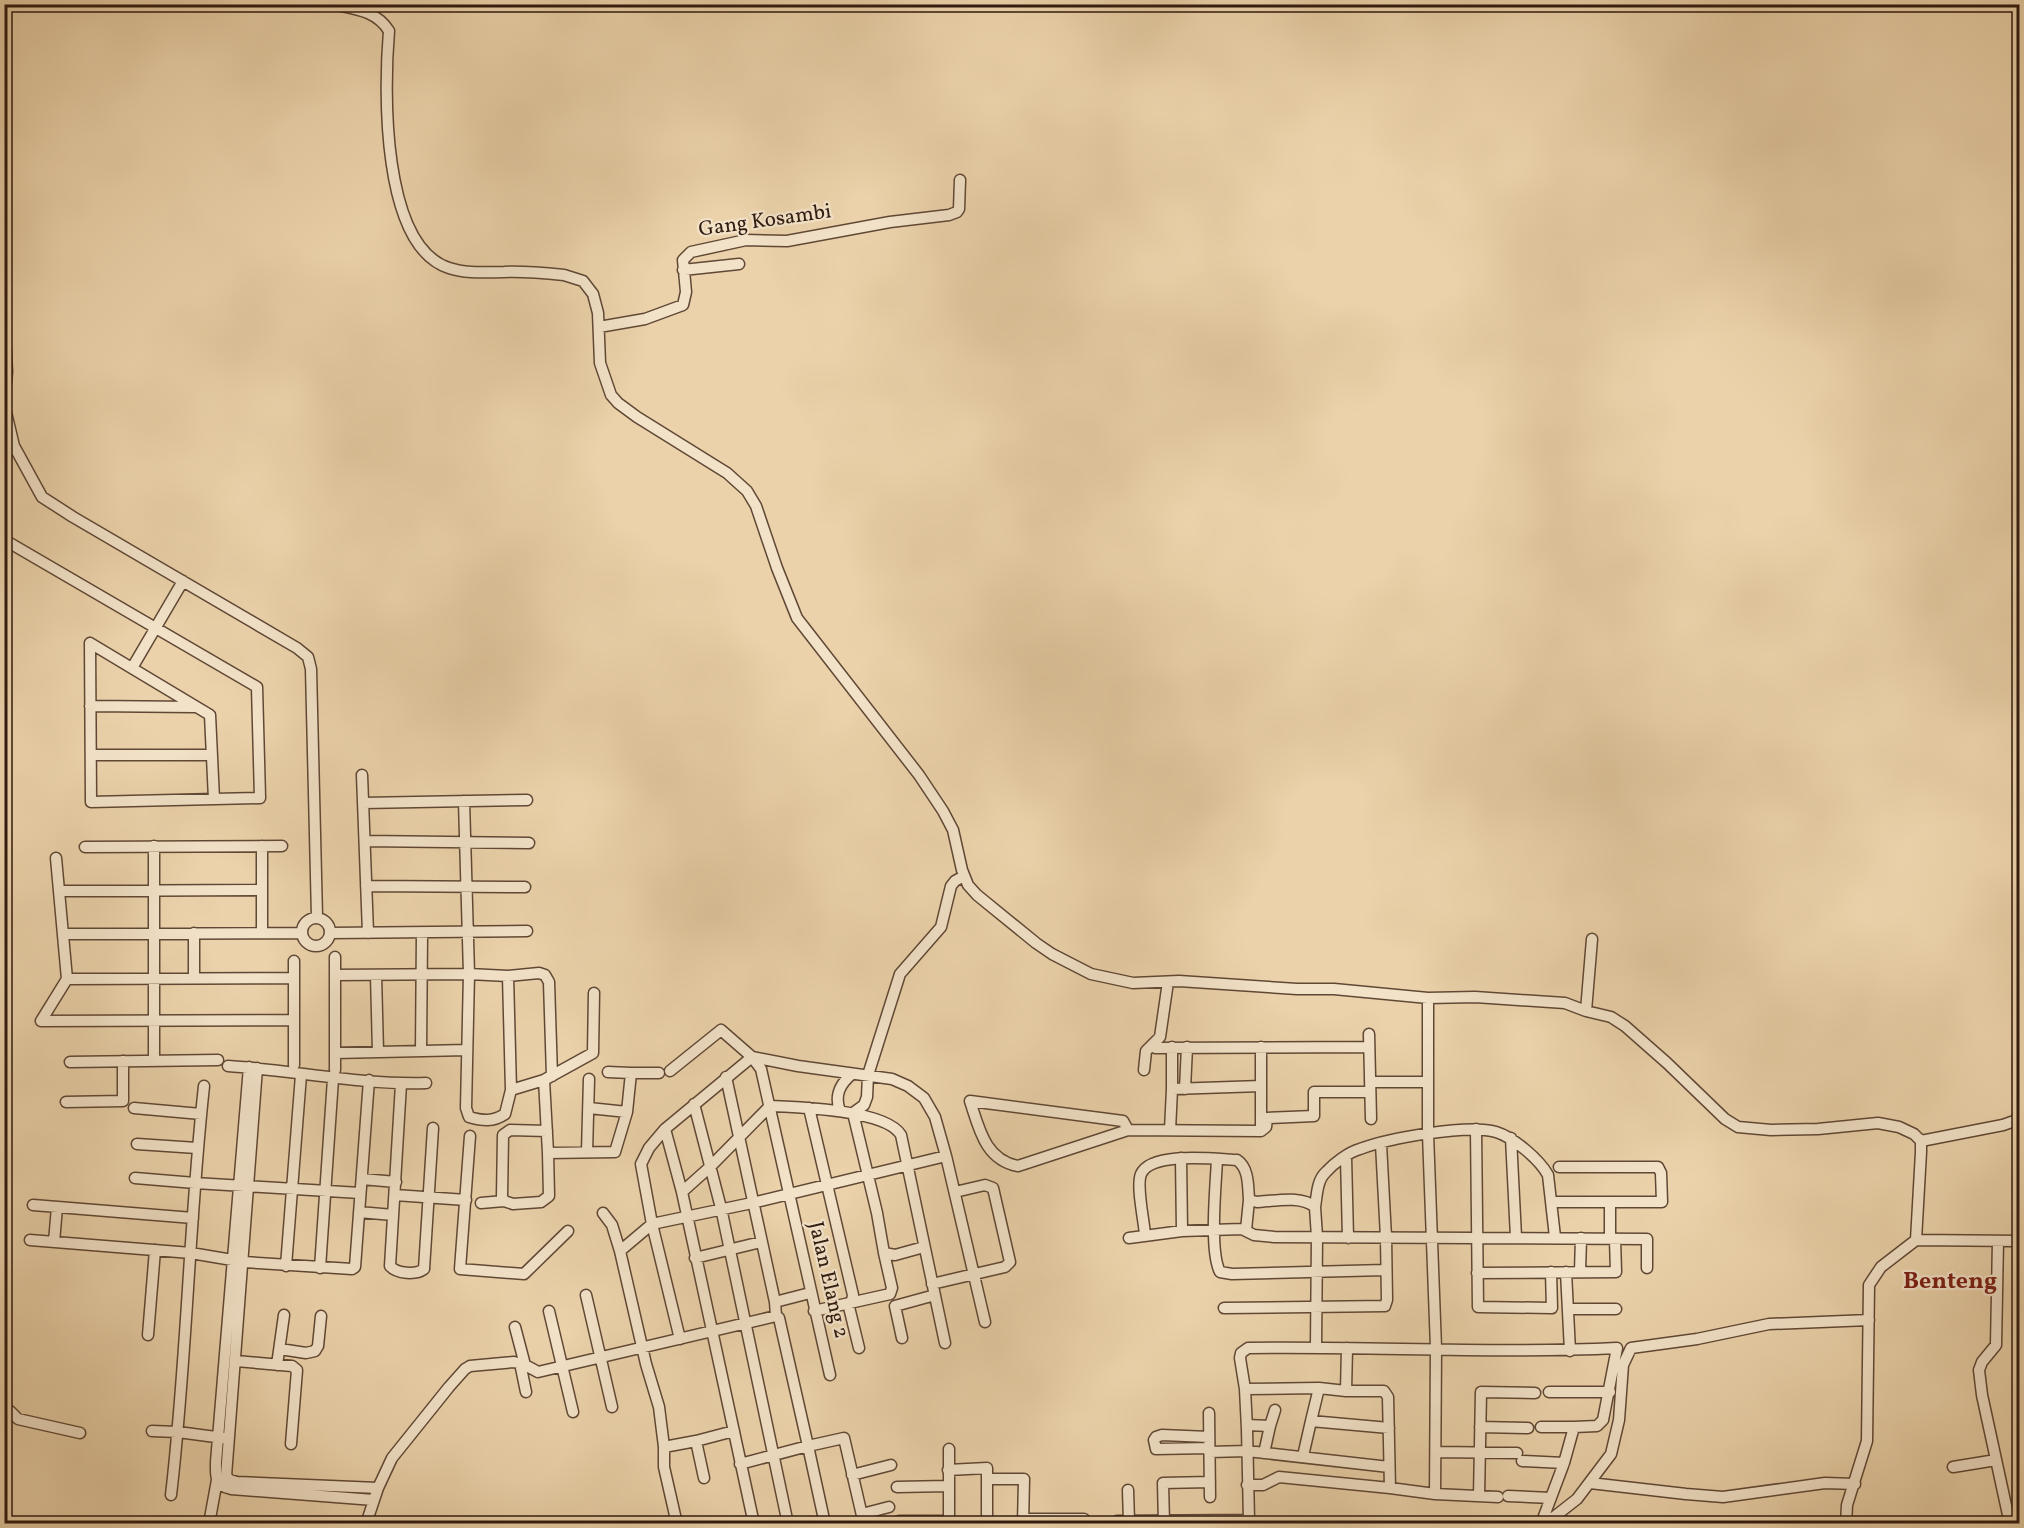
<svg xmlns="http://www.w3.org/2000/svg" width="2024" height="1528" font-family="Vollkorn,serif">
	<rect width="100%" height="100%" fill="#ebd2aa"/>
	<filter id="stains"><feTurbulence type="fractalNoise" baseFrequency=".00333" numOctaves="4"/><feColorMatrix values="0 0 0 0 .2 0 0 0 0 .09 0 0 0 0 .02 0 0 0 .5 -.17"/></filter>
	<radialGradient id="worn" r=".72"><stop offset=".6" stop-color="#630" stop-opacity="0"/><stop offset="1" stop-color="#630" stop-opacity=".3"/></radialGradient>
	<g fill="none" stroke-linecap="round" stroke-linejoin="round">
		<defs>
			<path id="minor" d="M332 4C354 9 376 10 389 31 384 89 381 246 449 268 467 274 486 272 504 272 524 271 544 273 564 275L583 281 593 294 598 313 600 363 611 395 618 403 637 417 727 473 747 491 756 506 777 568 797 618 919 775 943 811 953 830 962 870 968 885 977 895 1036 943 1052 954 1091 974 1133 983 1179 981 1297 989H1334L1428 998 1475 997 1565 1003 1586 1011 1611 1017 1625 1026 1667 1063 1725 1119 1738 1127 1771 1130 1818 1129 1878 1123 1899 1127 1914 1134 1921 1141V1152L1916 1240 1881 1267 1869 1285 1867 1441 1847 1505 1846 1524
				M683 270 739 264
				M4 317 7 372 4 401
				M599 327 645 319 683 305 686 292 683 260 691 252 746 240 787 241 890 222 949 215 957 212 959 209 960 180
				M4 404 14 446 42 497 73 517 297 648 308 657 311 669 317 917
				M8 542 257 687 260 798 91 802 90 643
				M90 643 210 715 214 799
				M132 668 183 581
				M90 706 195 707
				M91 755H212
				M362 775 368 933
				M464 801 469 974 508 976 539 973 545 975 549 982 552 1076
				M363 803 527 800
				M365 841 529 843
				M154 846V1061
				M262 846V933
				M85 847 282 846
				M366 886 525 887
				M59 891 262 890
				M302 932a14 14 0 1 1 28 0a14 14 0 1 1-28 0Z
				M330 933 527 931
				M64 934 302 933
				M335 957V1070
				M294 961V1065
				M335 975 469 974 466 1108 469 1117C483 1121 493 1122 505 1114L511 1090
				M376 975 378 1052
				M508 976 511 1090 544 1080 593 1053 594 993
				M194 978V933
				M67 979 294 978
				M1428 998V1134L1436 1348 1435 1494
				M1586 1011 1592 939
				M41 1021 294 1020
				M41 1021 67 979 56 858
				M1369 1034 1371 1119
				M1155 1048 1369 1047
				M421 1051 422 933
				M335 1053 467 1050
				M752 1057 798 1066 892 1079 908 1086 924 1098 935 1117 946 1156 985 1322
				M70 1062 218 1060
				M228 1066C294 1070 359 1085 426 1083
				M249 1067 216 1462C216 1477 214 1485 231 1489L374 1500
				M257 1068 226 1476 230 1480 237 1482 378 1488
				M1144 1070 1146 1051 1160 1037 1168 982
				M670 1071 721 1030 752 1057 761 1069 830 1375
				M631 1073H659
				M726 1077 775 1302 776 1316
				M544 1080 548 1153 615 1152 627 1112 631 1073 608 1072
				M1370 1082H1428
				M401 1084 390 1266C397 1274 416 1275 424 1269L433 1128
				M1172 1089V1047
				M1185 1089 1187 1047
				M66 1102 123 1101V1061
				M694 1104 721 1208 788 1524
				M134 1108 201 1114
				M589 1108 627 1112
				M809 1108 853 1295 852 1301
				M840 1111C834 1095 840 1084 852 1074
				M853 1113 864 1105 867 1097 868 1075 900 974 941 927 951 886 955 881 964 876
				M853 1113 877 1213 884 1253 895 1255 924 1247
				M1261 1128V1047
				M665 1129 682 1192 754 1524
				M1476 1129 1478 1307 1552 1308 1551 1272
				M1128 1130 1123 1121 970 1101C979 1128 985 1160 1018 1166L1128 1130 1261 1131 1266 1127 1267 1118 1314 1116V1092H1370
				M1170 1130 1172 1089 1261 1086
				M547 1131 510 1130 503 1135 502 1197 504 1201 513 1204 541 1202 549 1196 548 1153
				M470 1136 460 1269 524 1274 568 1231
				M1511 1138 1516 1237
				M1921 1141 2003 1125 2020 1119
				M137 1144 197 1148
				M587 1152 589 1079
				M1346 1157 1348 1238
				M1181 1158 1182 1231
				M1217 1159C1216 1184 1209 1251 1220 1272L1232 1274 1385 1270
				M135 1178 195 1183 360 1193
				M362 1179 396 1182
				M682 1192 711 1166 770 1106C798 1107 886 1110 901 1135L945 1343
				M395 1195 466 1200
				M1552 1202H1662L1661 1173 1658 1167H1559
				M1610 1202V1239
				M481 1203 504 1201
				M33 1205 193 1218
				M1315 1207 1317 1237 1316 1347
				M359 1212 393 1215
				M603 1213 612 1225 620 1251
				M1246 1230 1249 1200
				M1145 1235C1144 1220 1136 1186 1141 1174 1151 1151 1216 1159 1237 1160 1249 1168 1248 1186 1249 1200L1257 1202C1274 1201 1301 1195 1315 1207 1317 1195 1317 1180 1326 1172 1334 1163 1349 1152 1360 1149 1389 1138 1467 1124 1496 1132 1513 1137 1539 1159 1548 1175L1555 1237
				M1129 1238 1182 1231 1242 1229 1254 1235 1274 1237 1647 1239V1268
				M30 1240 191 1253 244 1262 352 1269 355 1267 369 1080
				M1916 1240 2020 1241
				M1998 1241 1996 1345 1982 1362 1979 1370 1982 1395 2010 1524
				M54 1242 57 1207
				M695 1258 761 1242
				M286 1266 301 1075
				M320 1268 333 1079
				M1566 1272 1570 1351
				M1580 1272 1581 1238
				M1477 1273 1616 1272 1615 1239
				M932 1284 1005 1267 1010 1262 993 1188 985 1185 955 1192
				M586 1295 612 1407
				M775 1302 810 1293
				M848 1303 859 1348
				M1224 1308 1385 1306 1387 1300 1386 1237 1381 1144
				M1568 1309H1616
				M549 1311 573 1412
				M814 1311 890 1294 892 1288 884 1253
				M515 1327 525 1365
				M148 1335 155 1250
				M902 1338 895 1306 935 1295
				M680 1339 652 1224 641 1164 649 1148 665 1129 752 1057
				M1347 1348 1346 1391H1384L1388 1397 1390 1488 1435 1494 1498 1497
				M280 1349 306 1353 315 1351 318 1346 321 1316
				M236 1361 292 1366 297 1370 291 1444
				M520 1363 526 1392
				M277 1365 284 1315
				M1245 1389 1319 1388 1346 1391
				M1549 1392H1610
				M4 1409 10 1411 18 1419 80 1433
				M1209 1413 1210 1497
				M1311 1421 1319 1388
				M1247 1425 1270 1426 1264 1453
				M1270 1426 1275 1410
				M1480 1427 1528 1428
				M1541 1427H1574
				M152 1431 178 1432 223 1438
				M1209 1437 1162 1435 1156 1437 1154 1440 1156 1449 1209 1448
				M664 1447 696 1441
				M949 1449V1524
				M1209 1452 1247 1451 1389 1467
				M1436 1452 1517 1453
				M1303 1456 1311 1421 1389 1428
				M1522 1461 1564 1463
				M1953 1467 1996 1460
				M948 1470 987 1468V1524
				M852 1475 891 1465
				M704 1478 696 1441 734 1431
				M987 1479H1024L1023 1524
				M1590 1483 1686 1494 1723 1497 1825 1483 1855 1484
				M1247 1485H1263L1279 1477 1390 1488
				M897 1487 948 1486
				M1128 1490 1129 1521
				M171 1495C187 1359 189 1222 204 1086
				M1479 1496 1481 1392 1535 1393
				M1508 1496 1551 1498
				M862 1514 889 1507
				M1023 1519H1084
				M899 1521H949
				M1117 1521 1249 1520 1247 1429 1245 1389 1240 1358 1241 1353 1248 1348C1371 1346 1494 1354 1617 1348L1603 1420 1597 1426 1574 1427 1564 1463 1541 1524
				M209 1524 217 1480 219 1478
				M366 1524 378 1488 392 1458 449 1387 465 1369 470 1366 514 1362 525 1365 538 1372 776 1316 779 1318 808 1446 740 1464
				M677 1524 664 1467V1447L659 1407 646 1364 620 1251 652 1224 752 1203 946 1156
				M825 1524 808 1446 844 1438 864 1524
				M1164 1524 1163 1483 1210 1482
				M1545 1524 1577 1499 1611 1454 1619 1420 1623 1365 1631 1348 1697 1339 1769 1324 1869 1320"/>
		</defs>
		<!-- minor casing -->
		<use href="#minor" stroke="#604836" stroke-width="13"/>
		<!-- minor -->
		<use href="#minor" stroke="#f2e2c8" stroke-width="10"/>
	</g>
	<g text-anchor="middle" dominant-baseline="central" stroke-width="4.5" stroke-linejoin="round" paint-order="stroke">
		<!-- street labels -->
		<g font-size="21" fill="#311a10" stroke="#f2e2c8">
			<text transform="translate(765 221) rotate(-8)">Gang Kosambi</text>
			<text transform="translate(828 1280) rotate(77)">Jalan Elang 2</text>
		</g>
		<!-- quarter labels -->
		<g font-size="24" font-weight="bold" fill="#7a1f14" stroke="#f2e2c8">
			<text x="1950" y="1282">Benteng</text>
		</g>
	</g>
	<!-- margin -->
	<rect width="2024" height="1528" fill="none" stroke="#ebd2aa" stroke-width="24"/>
	<rect x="6" y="6" width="2012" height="1516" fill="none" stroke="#311a10" stroke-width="3"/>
	<rect x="12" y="12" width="2000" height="1504" fill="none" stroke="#311a10" stroke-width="1.5"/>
	<rect width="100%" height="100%" filter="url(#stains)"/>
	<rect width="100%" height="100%" fill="url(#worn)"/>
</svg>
